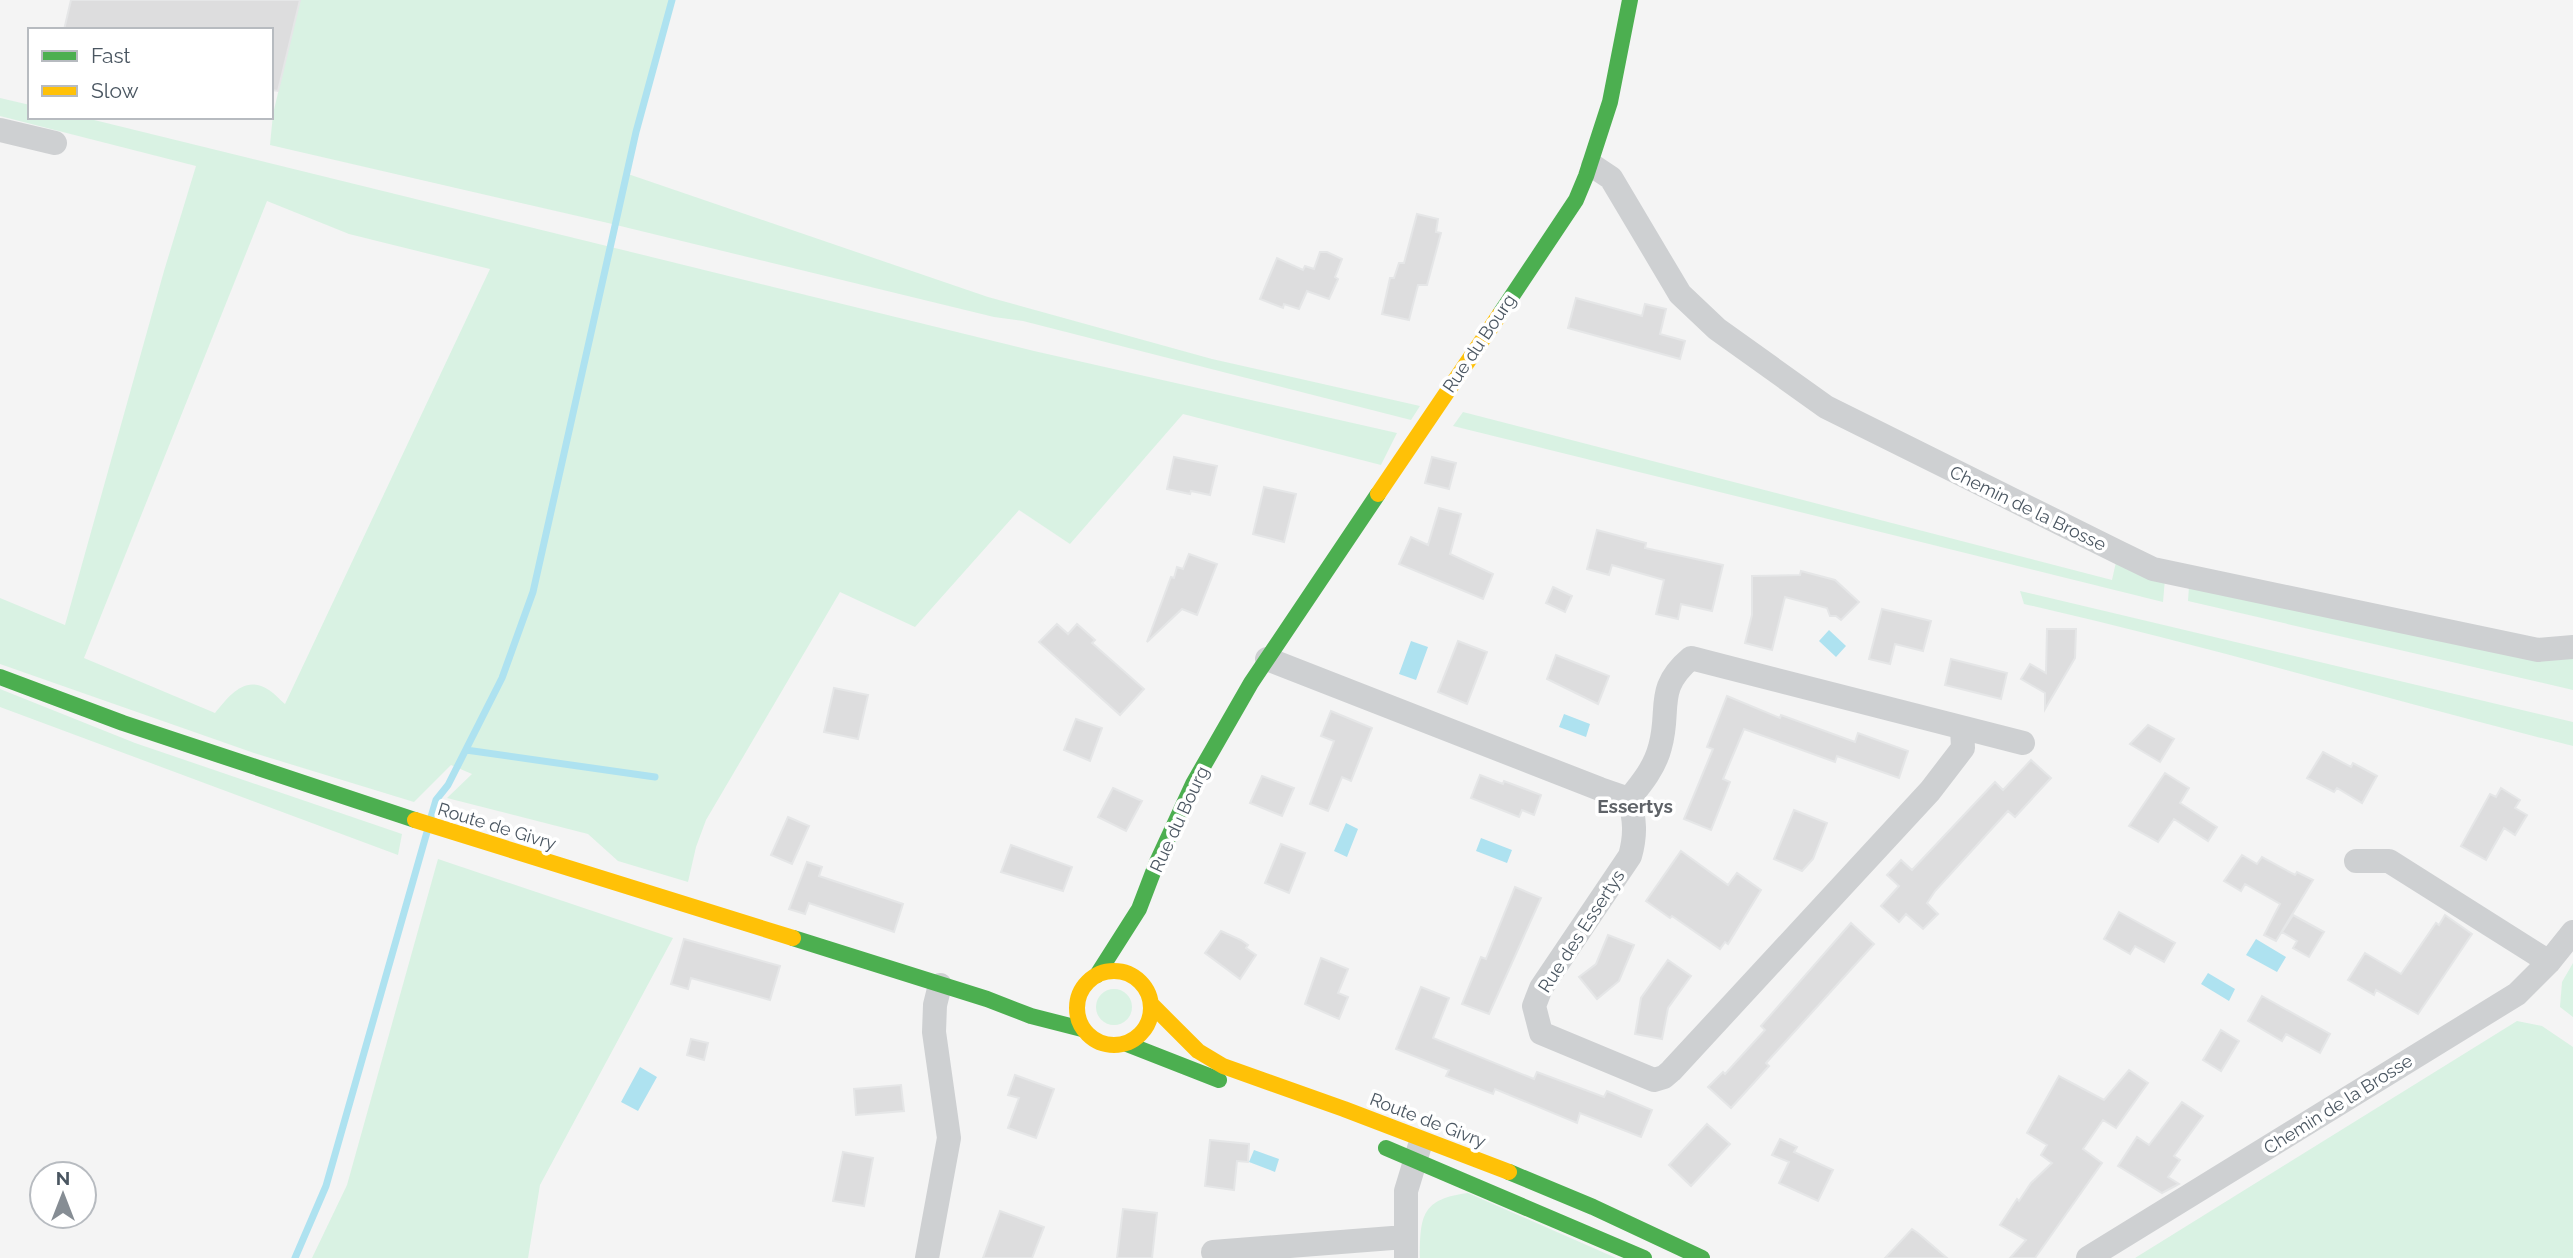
<svg xmlns="http://www.w3.org/2000/svg" width="2573" height="1258" font-family="Raleway,sans-serif">
	<rect width="100%" height="100%" fill="#f4f4f4"/>
	<!-- green -->
	<path fill="#d9f2e3" fill-rule="evenodd" d="M300 0H672L636 132 628 174 988 297 1212 359 1420 406 1411 420 1023 321 994 317 608 223 270 145 273 114Z
		M0 98 30 105V117H82L1034 351 1397 433 1381 465 1183 414 1070 544 1019 510 915 627 840 592 706 820 696 847 688 882 618 861 588 834 447 798 472 774 451 765 414 802 254 753 0 664V598L65 625 164 271 196 166 0 116ZM267 201 349 234 490 269 285 704C280 700 275 694 269 690 245 674 229 696 215 713L84 658Z
		M1463 412 2112 580 2116 562 2165 579 2163 602 1453 426Z
		M2189 586 2573 656V690L2188 601Z
		M2020 591 2573 722V746C2390 700 2209 646 2024 604Z
		M0 689 135 743 402 834 398 855 0 707Z
		M438 859 673 938 540 1185 528 1258H312L347 1185Z
		M2573 963V1017L2560 1007 2562 982Z
		M1096 1007a18 18 0 1 1 36 0a18 18 0 1 1-36 0Z
		M2517 1021 2542 1026 2573 1047V1258H2135Z
		M1468 1193 1616 1258H1420C1420 1215 1422 1199 1468 1193Z"/>
	<!-- water -->
	<path fill="#aee2f0" d="M1829 630 1846 646 1836 657 1819 641Z
		M1411 641 1428 647 1416 680 1399 674Z
		M1564 714 1590 724 1586 737 1559 727Z
		M1346 823 1358 829 1347 857 1334 851Z
		M1481 838 1512 850 1507 863 1476 851Z
		M2256 939 2286 957 2277 972 2246 955Z
		M2208 973 2235 989 2229 1001 2201 984Z
		M640 1067 657 1077 638 1111 621 1102Z
		M1254 1150 1279 1159 1275 1172 1249 1162Z"/>
	<g fill="none" stroke-linecap="round" stroke-linejoin="round">
		<!-- stream -->
		<path stroke="#aee2f0" stroke-width="7" d="M466 750 655 777
			M431 817 436 800 448 785 502 678 533 592 636 132 672 0
			M295 1258 326 1186 427 832"/>
	</g>
	<!-- building -->
	<path fill="#ddddde" stroke="#e5e6e7" stroke-width="2" d="M71 0H300L278 91 271 90V30H64Z
		M1417 214 1438 219 1436 232 1441 233 1427 285H1418L1409 320 1382 314 1390 278H1394L1399 263H1404Z
		M1320 252H1327L1342 259 1335 277 1338 279 1329 299 1307 291 1299 309 1284 304 1283 308 1260 299 1277 258 1303 270 1305 266 1314 269Z
		M1576 298 1642 316 1645 304 1666 309 1660 334 1685 341 1680 359 1568 328Z
		M1174 457 1217 466 1210 495 1191 491 1190 494 1167 489Z
		M1432 457 1456 463 1449 489 1425 483Z
		M1264 487 1296 494 1284 542 1253 534Z
		M1439 508 1461 514 1450 554 1493 574 1483 599 1399 564 1411 537 1428 545Z
		M1597 530 1646 543 1645 548 1723 565 1712 611 1681 604 1678 619 1656 614 1664 580 1612 565 1609 575 1587 569Z
		M1189 554 1217 564 1197 615 1182 609 1147 642 1171 577 1174 578 1177 567 1183 569Z
		M1801 571 1835 580 1859 602 1841 620 1836 616H1830L1827 608 1785 597 1772 650 1745 643 1752 615V576L1800 575Z
		M1553 587 1572 596 1565 612 1546 603Z
		M1882 609 1931 621 1923 651 1895 644 1890 664 1869 659Z
		M1057 624 1068 634 1077 624 1095 640 1092 643 1144 689 1120 715 1039 642Z
		M2047 629H2076L2075 658 2045 709V693L2021 679 2030 664 2046 673Z
		M1458 641 1487 652 1467 704 1438 692Z
		M1556 655 1609 676 1598 704 1547 679Z
		M1951 659 2007 673 2001 699 1945 685Z
		M834 688 868 695 858 739 824 732Z
		M1727 696 1780 718 1781 715 1855 742 1858 733 1908 751 1899 778 1837 756 1835 762 1744 729 1723 779 1730 782 1711 830 1684 819 1713 749 1707 747Z
		M1331 711 1372 728 1351 781 1342 777 1328 811 1310 804 1334 741 1321 736Z
		M1076 719 1102 728 1090 761 1064 750Z
		M2148 725 2174 739 2160 762 2130 744Z
		M2323 752 2351 767 2353 763 2377 776 2362 803 2337 788 2334 792 2307 778Z
		M2031 760 2051 778 2015 817 2008 811 1935 891 1927 903 1938 914 1923 929 1906 914 1899 922 1881 906 1899 886 1887 875 1901 860 1912 870 1995 782 2003 790Z
		M2165 773 2189 788 2180 803 2217 827 2208 841 2174 819 2158 842 2129 826Z
		M1480 775 1503 784 1504 781 1541 795 1534 815 1522 810 1519 817 1471 798Z
		M1262 776 1294 788 1282 816 1250 803Z
		M1113 788 1142 801 1126 831 1098 817Z
		M2501 788 2520 800 2515 808 2527 815 2515 835 2504 828 2486 860 2461 846 2490 794 2496 797Z
		M1794 810 1827 823 1813 859 1802 871 1774 859Z
		M788 817 809 826 792 864 771 855Z
		M1281 844 1305 853 1289 893 1265 883Z
		M1011 845 1072 867 1063 891 1001 872Z
		M1681 851 1728 885 1737 873 1761 890 1728 944 1725 942 1720 949 1672 916 1670 918 1646 901Z
		M2242 855 2257 864 2262 857 2295 875 2297 872 2313 880 2276 941 2264 935 2280 904 2245 884 2241 891 2224 881Z
		M807 862 822 867 819 876 903 904 894 932 809 903 805 914 789 909Z
		M1515 887 1541 898 1489 1014 1462 1004 1481 957 1486 959Z
		M2119 912 2175 943 2164 962 2135 946 2130 954 2104 939Z
		M2293 915 2324 932 2309 957 2293 948 2297 941 2282 932Z
		M2445 915 2472 934 2418 1014 2376 990 2374 995 2348 980 2365 953 2401 974 2436 923 2439 925Z
		M1851 923 1874 944 1766 1063 1769 1066 1731 1108 1708 1087 1723 1072 1725 1074 1765 1030 1761 1026Z
		M1221 931 1241 940 1248 945 1246 948 1256 955 1240 979 1205 953Z
		M1608 935 1634 945 1619 981 1597 999 1579 977 1596 964Z
		M684 939 780 966 770 1000 691 978 688 989 671 984Z
		M1321 958 1348 969 1338 993 1348 997 1339 1019 1305 1004Z
		M1668 960 1691 976 1668 1008 1662 1039 1635 1034 1641 998Z
		M1421 987 1449 998 1433 1038 1534 1079 1537 1072 1604 1097 1607 1091 1652 1110 1641 1137 1580 1113 1577 1123 1495 1089 1493 1094 1446 1076 1449 1070 1396 1049Z
		M2262 996 2330 1034 2320 1053 2286 1034 2282 1041 2248 1021Z
		M2221 1030 2239 1041 2221 1071 2203 1060Z
		M691 1039 708 1043 704 1060 687 1055Z
		M2129 1070 2148 1083 2116 1128 2103 1120 2083 1149 2102 1163 2035 1258H2010L2026 1240 2000 1225 2017 1199 2019 1201 2031 1183 2052 1163 2041 1155 2047 1145 2027 1133 2059 1076 2104 1100Z
		M1015 1075 1054 1089 1036 1138 1008 1128 1019 1098 1008 1095Z
		M901 1085 904 1111 856 1115 854 1089Z
		M2182 1102 2203 1116 2174 1156 2180 1160 2168 1177 2179 1184 2162 1193 2118 1166 2137 1137 2149 1145Z
		M1707 1124 1730 1144 1691 1186 1669 1165Z
		M1780 1139 1797 1147 1794 1152 1833 1170 1818 1201 1779 1183 1789 1162 1772 1155Z
		M1210 1140 1249 1144 1248 1162 1237 1161 1234 1190 1205 1186Z
		M843 1152 873 1158 864 1206 833 1201Z
		M1123 1209 1157 1213 1152 1258H1117Z
		M1000 1211 1044 1227 1032 1258H983Z
		M1912 1229 1919 1234 1947 1258H1885Z"/>
	<g fill="none" stroke-linecap="round" stroke-linejoin="round">
		<!-- street -->
		<path stroke="#ced0d2" stroke-width="24" d="M0 130 55 143
			M1593 166 1611 178 1680 294 1717 329 1826 407 2118 552 2153 569 2538 650 2573 647
			M1267 659 1600 789 1629 799
			M1629 799C1635 819 1636 835 1630 856L1541 988 1534 1006 1541 1033 1654 1080 1664 1077 1671 1071 1930 791 1963 748 1962 728
			M1629 799C1642 783 1655 767 1660 747 1671 709 1654 689 1691 658L2023 743
			M2356 861H2389L2549 962
			M1213 1252 1405 1237
			M927 1258 949 1138 934 1032 935 1005 940 985
			M1406 1258V1191L1420 1145
			M2088 1258 2517 994 2549 962 2573 932"/>
		<!-- fast -->
		<path stroke="#4caf50" stroke-width="16" d="M1500 314 1576 200 1586 176 1610 102 1630 0
			M0 677 123 723 415 820
			M793 938 987 999 1031 1016 1082 1029
			M1097 975 1139 909 1157 862 1193 784 1251 683 1378 494
			M1127 1044 1219 1080
			M1386 1148 1644 1258
			M1509 1172 1593 1207 1702 1258"/>
		<!-- slow -->
		<path stroke="#ffc107" stroke-width="16" d="M1378 494 1500 314
			M415 820 793 938
			M1077 1008a37 37 0 1 1 74 0a37 37 0 1 1-74 0Z
			M1152 1005 1198 1051 1223 1066 1344 1109 1509 1172"/>
	</g>
	<g text-anchor="middle" dominant-baseline="central" stroke-width="7" stroke-linejoin="round" paint-order="stroke">
		<!-- street labels -->
		<g font-size="18" fill="#4a5661" stroke="#fff">
			<text transform="translate(1479 343) rotate(-56)">Rue du Bourg</text>
			<text transform="translate(2028 508) rotate(26)">Chemin de la Brosse</text>
			<text transform="translate(1179 819) rotate(-65)">Rue du Bourg</text>
			<text transform="translate(497 826) rotate(17)">Route de Givry</text>
			<text transform="translate(1581 931) rotate(-57)">Rue des Essertys</text>
			<text transform="translate(2338 1104) rotate(-32)">Chemin de la Brosse</text>
			<text transform="translate(1428 1120) rotate(21)">Route de Givry</text>
		</g>
		<!-- neighbourhood labels -->
		<g font-size="19" font-weight="bold" fill="#5f6368" stroke="#fff">
			<text x="1635" y="806">Essertys</text>
		</g>
	</g>
	<!-- legend -->
	<rect x="28" y="28" width="245" height="91" fill="#ffffff" stroke="#b7bbc0" stroke-width="2"/>
	<rect x="42" y="51" width="35" height="10" fill="#4caf50" stroke="#b7bbc0" stroke-width="2"/>
	<text x="91" y="63" font-size="21" fill="#4a5661">Fast</text>
	<rect x="42" y="86" width="35" height="10" fill="#ffc107" stroke="#b7bbc0" stroke-width="2"/>
	<text x="91" y="98" font-size="21" fill="#4a5661">Slow</text>
	<!-- north arrow -->
	<g transform="translate(63 1195)"><circle r="33" fill="#ffffff" stroke="#b7bbc0" stroke-width="2"/>
	<path d="M0-5L12 26L0 18L-12 26Z" fill="#868d94"/>
	<text y="-10" font-size="19" font-weight="bold" text-anchor="middle" fill="#4a5661">N</text>
	</g>
</svg>
